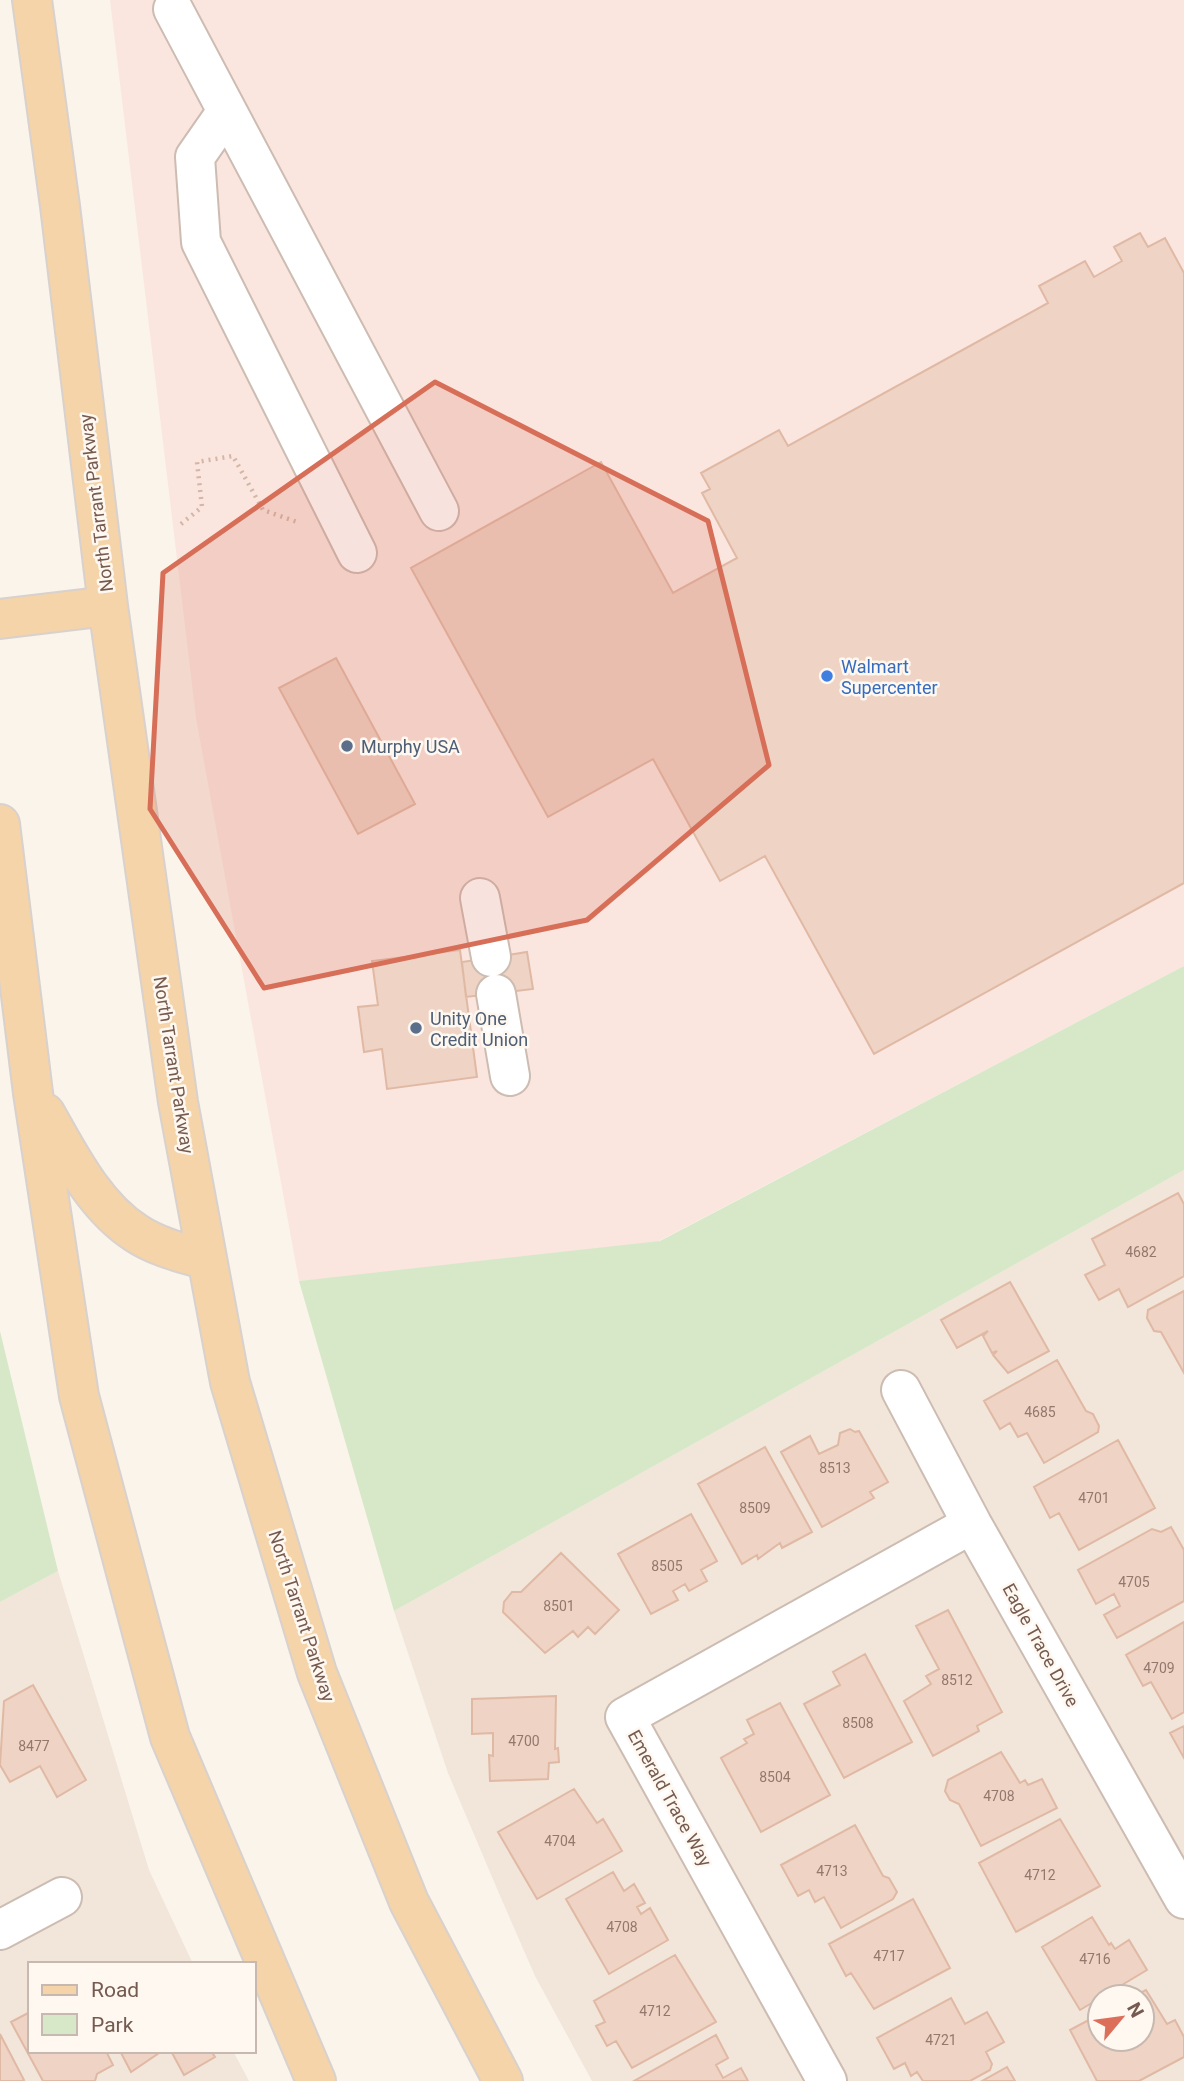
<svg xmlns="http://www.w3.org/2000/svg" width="1184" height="2081" font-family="Roboto,sans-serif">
	<rect width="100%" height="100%" fill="#fbf4ea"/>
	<!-- residential -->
	<path fill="#f2e5d9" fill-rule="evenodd" d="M1184 1170V2081H592L535 1976 498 1891 448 1773 394 1611ZM1100 1997H1142V2039H1100Z
		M58 1571 149 1870 193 1964H30V2051H233L249 2081H0V1602Z"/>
	<!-- commercial -->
	<path fill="#fae6df" d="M110 0H1184V966L638 1252 299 1281 196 718Z"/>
	<!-- green -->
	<path fill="#d7e8c9" d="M1184 966V1170L394 1611 299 1281 660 1241Z
		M0 1331 58 1571 0 1602Z"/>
	<!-- building -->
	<path fill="#efd3c4" stroke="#e0b9a5" stroke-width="2" d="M1140 233 1148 247 1165 238 1184 273V883L874 1054 765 856 720 881 653 759 548 817 411 568 601 462 673 593 737 558 702 493 710 489 701 473 779 430 788 446 1048 303 1039 286 1085 261 1094 277 1122 261 1114 247Z
		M336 658 415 804 358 834 279 688Z
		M460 950 477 1077 387 1089 382 1049 364 1052 358 1007 378 1005 372 961Z
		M527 952 533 989 466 997 462 962Z
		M1178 1193 1184 1204V1276L1128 1307 1119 1289 1099 1300 1085 1275 1105 1265 1092 1239Z
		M1010 1282 1049 1351 1008 1373 993 1355 997 1351 992 1353 983 1336 988 1331 957 1348 941 1320Z
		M1184 1291V1373L1161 1332 1154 1331 1147 1318 1148 1310Z
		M1057 1360 1086 1411 1093 1414 1099 1426 1098 1432 1044 1463 1027 1433 1018 1437 1010 1423 1000 1429 984 1401Z
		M850 1429 855 1432 859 1431 888 1482 870 1492 874 1498 822 1527 781 1452 810 1436 819 1454 838 1445 840 1433Z
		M1118 1440 1155 1508 1079 1550 1059 1513 1050 1518 1034 1487Z
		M765 1447 812 1532 782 1548 780 1543 758 1559 757 1555 742 1564 698 1484Z
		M691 1514 717 1561 701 1570 707 1581 689 1591 685 1584 673 1591 678 1600 651 1614 618 1554Z
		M1171 1527 1184 1550V1601L1117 1638 1104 1615 1120 1606 1114 1594 1096 1604 1078 1570 1152 1529 1161 1532Z
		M561 1553 619 1610 595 1634 588 1627 578 1637 573 1631 545 1653 503 1612 504 1602 512 1592H521Z
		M948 1610 1002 1712 977 1726 979 1731 933 1756 904 1701 931 1684 926 1676 939 1669 916 1626Z
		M1184 1622V1712L1172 1719 1151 1682 1143 1686 1126 1655Z
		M865 1654 912 1742 844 1778 804 1704 840 1685 833 1672Z
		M33 1685 86 1780 57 1797 40 1766 10 1782 0 1765 4 1701Z
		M556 1696 555 1749 558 1748 559 1762 549 1763 548 1779 490 1781 489 1755 493 1756V1733L472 1734V1699Z
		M780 1703 830 1795 761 1832 721 1758 747 1743 744 1739 754 1734 747 1720Z
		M1184 1726V1758L1170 1733Z
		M1001 1752 1020 1783 1025 1780 1028 1785 1042 1779 1057 1808 981 1846 959 1804 950 1800 945 1791 948 1780Z
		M574 1789 597 1823 603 1819 622 1851 537 1899 498 1832Z
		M1060 1819 1100 1886 1016 1932 979 1863Z
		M855 1825 883 1876 889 1878 897 1892 893 1899 841 1928 824 1897 815 1902 809 1890 798 1896 781 1865Z
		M613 1872 624 1891 634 1884 645 1903 637 1907 641 1914 650 1908 668 1940 609 1974 566 1899Z
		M913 1899 950 1968 874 2009 851 1973 846 1976 829 1944Z
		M1092 1917 1109 1945 1111 1943 1115 1949 1129 1940 1147 1970 1080 2010 1042 1947Z
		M675 1955 716 2022 632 2068 616 2041 607 2046 596 2026 605 2022 594 2001Z
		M1146 1990 1167 2024 1175 2020 1184 2037V2057L1139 2081H1097L1070 2030 1100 2014V2039H1142V1997H1132Z
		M951 1998 965 2024 987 2012 1004 2042 986 2052 992 2064 990 2070 970 2081H923L917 2072 911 2076 905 2063 894 2069 877 2038Z
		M30 2012V2051H106L113 2065 97 2074 95 2081H43L11 2022Z
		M0 2034 24 2080 22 2081H0Z
		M716 2035 728 2058 716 2065 723 2078 741 2068 748 2081H634Z
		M120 2051H162L131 2072Z
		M171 2051H211L215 2057 184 2075Z
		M1007 2067 1015 2081H982Z"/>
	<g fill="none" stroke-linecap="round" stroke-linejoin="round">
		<defs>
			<path id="minor" d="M173 9 439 511
				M227 111 195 157 201 242 357 553
				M480 898 491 957
				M496 994 510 1076
				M901 1390 972 1524 1184 1899
				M0 1930 62 1897
				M827 2081 625 1717 972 1524"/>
			<path id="major" d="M32 0 60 206 108 606 178 1102 230 1382 317 1673 409 1902 503 2081
				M0 619 108 606
				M0 824 33 1093 79 1396 170 1737 316 2081
				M45 1113C69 1155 94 1206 136 1233 157 1247 183 1253 207 1260"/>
		</defs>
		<!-- minor casing -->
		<use href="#minor" stroke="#cdbcb1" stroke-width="42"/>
		<!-- major casing -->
		<use href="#major" stroke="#d8d1ce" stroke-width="42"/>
		<!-- path -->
		<path stroke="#d4b6a6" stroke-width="4.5" stroke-dasharray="2 5" stroke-linecap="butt" d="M181 524 202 507 197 462 233 456 263 510 300 523"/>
		<!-- minor -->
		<use href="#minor" stroke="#fff" stroke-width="38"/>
		<!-- major -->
		<use href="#major" stroke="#f4d4a8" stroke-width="38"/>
	</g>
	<!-- marked area -->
	<path fill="#d76e58" fill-opacity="0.2" stroke="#d76e58" stroke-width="5" stroke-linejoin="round" d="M435 382 708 521 769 765 587 920 264 988 150 809 163 573Z"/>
	<!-- markers -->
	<circle fill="#3f7fe0" stroke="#fef8f1" stroke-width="2.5" cx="827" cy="676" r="7"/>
	<g fill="#5c6f8a" stroke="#fef8f1" stroke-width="2.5">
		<circle cx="347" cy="746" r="7"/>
		<circle cx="416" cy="1028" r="7"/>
	</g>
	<g text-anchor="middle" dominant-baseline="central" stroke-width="5" stroke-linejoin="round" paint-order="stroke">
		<!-- number labels -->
		<g font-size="14" fill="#94786c">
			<text x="1141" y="1252">4682</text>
			<text x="1040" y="1412">4685</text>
			<text x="835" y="1468">8513</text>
			<text x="1094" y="1498">4701</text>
			<text x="755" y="1508">8509</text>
			<text x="667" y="1566">8505</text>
			<text x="1134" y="1582">4705</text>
			<text x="559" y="1606">8501</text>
			<text x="1159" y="1668">4709</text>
			<text x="957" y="1680">8512</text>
			<text x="858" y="1723">8508</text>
			<text x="524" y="1741">4700</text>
			<text x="34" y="1746">8477</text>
			<text x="775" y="1777">8504</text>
			<text x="999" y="1796">4708</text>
			<text x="560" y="1841">4704</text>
			<text x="832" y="1871">4713</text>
			<text x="1040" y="1875">4712</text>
			<text x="622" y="1927">4708</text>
			<text x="889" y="1956">4717</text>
			<text x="1095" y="1959">4716</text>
			<text x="655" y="2011">4712</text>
			<text x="941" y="2040">4721</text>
		</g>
		<!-- street labels -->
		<g font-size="18" fill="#755a4f" stroke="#fef8f1">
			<text transform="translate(96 503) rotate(-97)">North Tarrant Parkway</text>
			<text transform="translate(174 1065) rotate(81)">North Tarrant Parkway</text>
			<text transform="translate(302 1616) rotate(72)">North Tarrant Parkway</text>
			<text transform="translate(1041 1645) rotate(61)">Eagle Trace Drive</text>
			<text transform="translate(670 1798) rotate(61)">Emerald Trace Way</text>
		</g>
		<!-- shop labels -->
		<g font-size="18" fill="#366cbe" stroke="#fef8f1" text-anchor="start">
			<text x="841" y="666">Walmart<tspan x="841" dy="21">Supercenter</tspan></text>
		</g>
		<!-- service labels -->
		<g font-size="18" fill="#4e5e75" stroke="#fef8f1" text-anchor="start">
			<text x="361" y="746">Murphy USA</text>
			<text x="430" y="1018">Unity One<tspan x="430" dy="21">Credit Union</tspan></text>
		</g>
	</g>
	<!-- legend -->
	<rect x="28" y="1962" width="228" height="91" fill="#fef8f1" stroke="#c7b9b0" stroke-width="2"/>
	<rect x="42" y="1985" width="35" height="10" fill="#f4d4a8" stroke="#c7b9b0" stroke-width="2"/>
	<text x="91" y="1997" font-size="21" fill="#755a4f">Road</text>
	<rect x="42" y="2014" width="35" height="21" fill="#d7e8c9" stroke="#c7b9b0" stroke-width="2"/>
	<text x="91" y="2032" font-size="21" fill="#755a4f">Park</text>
	<!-- north arrow -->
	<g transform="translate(1121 2018) rotate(61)"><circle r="33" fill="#fef8f1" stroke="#c7b9b0" stroke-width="2"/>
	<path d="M0-5L12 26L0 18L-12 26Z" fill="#dc6f59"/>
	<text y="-10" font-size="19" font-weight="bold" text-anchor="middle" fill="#755a4f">N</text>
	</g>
</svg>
